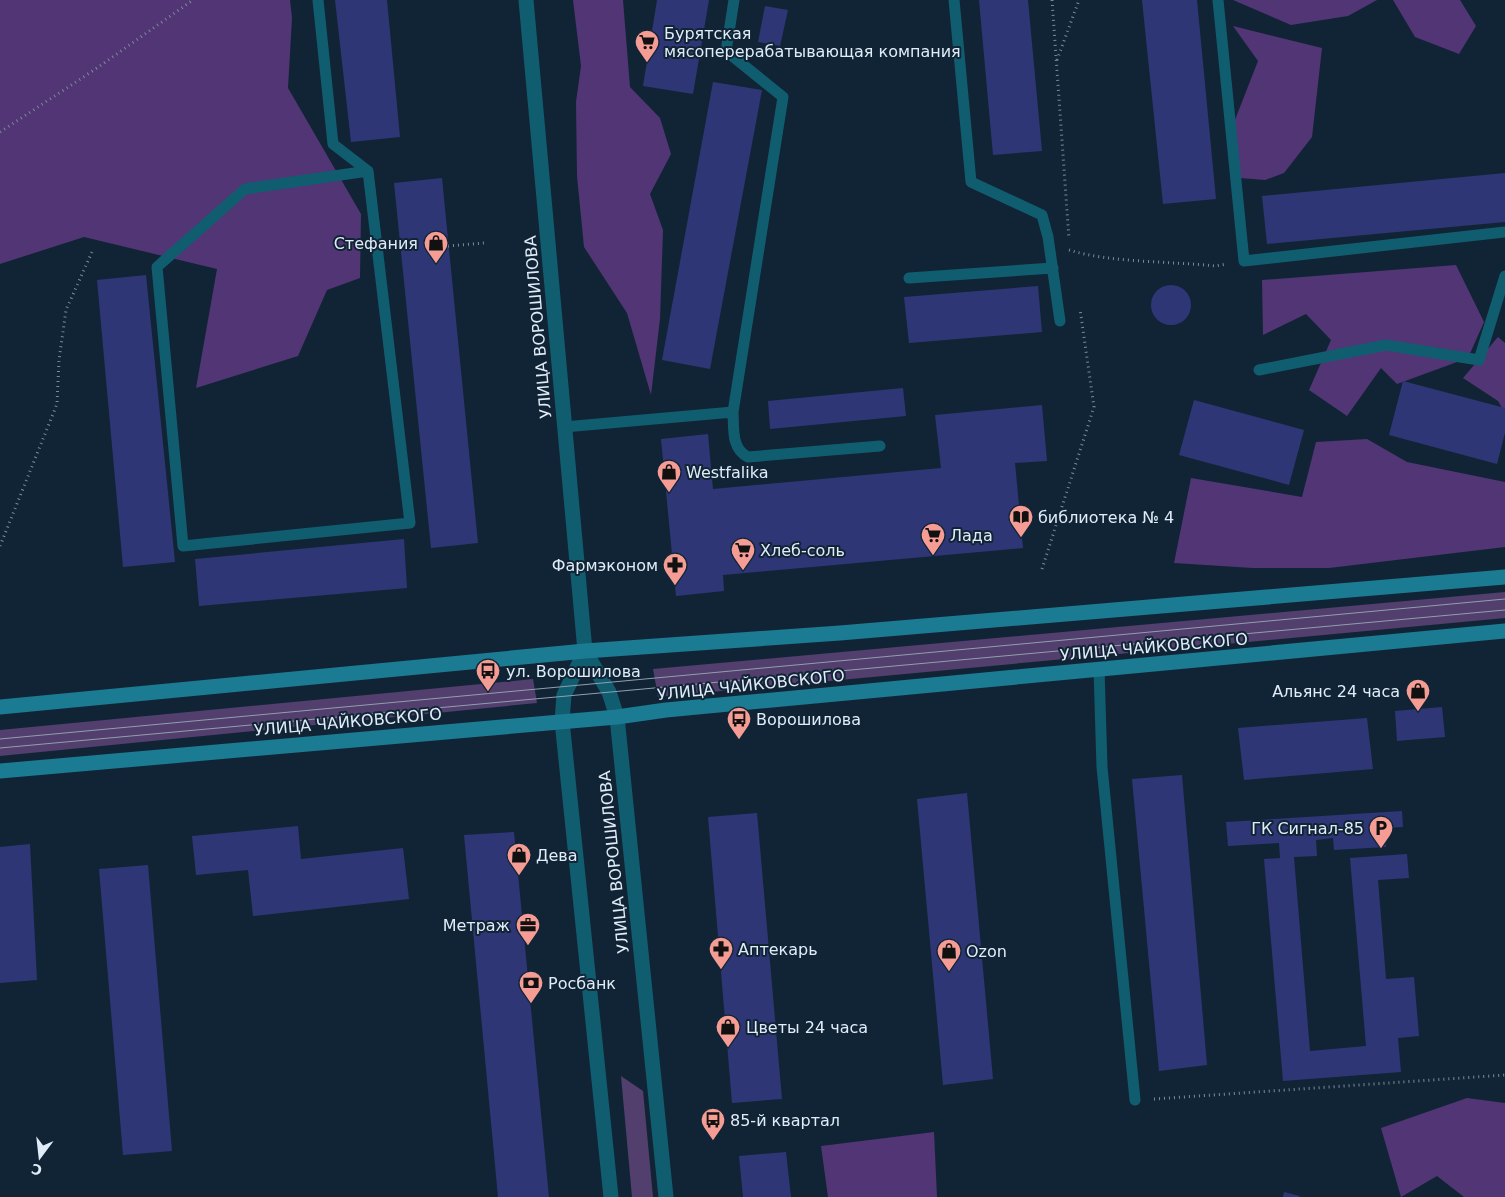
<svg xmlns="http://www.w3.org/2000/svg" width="1505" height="1197" font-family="'DejaVu Sans',sans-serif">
	<rect width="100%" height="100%" fill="#112435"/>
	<!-- green -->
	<path fill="#523f6d" d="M1505 592V618L658 697 653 669Z
		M533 679 537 703 0 756V730Z
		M621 1076 643 1091 653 1197H632Z"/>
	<!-- forest -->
	<path fill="#523575" d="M0 0H290L292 18 288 88 361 214 360 278 327 290 298 356 196 388 217 269 84 237 0 264Z
		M573 0H623L630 87 660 118 671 154 650 194 663 230 660 319 651 395 627 313 584 247 577 176 576 102 581 66Z
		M1233 0H1377L1348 16 1291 25Z
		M1393 0H1460L1476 26 1459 54 1415 37Z
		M1233 26 1322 48 1312 137 1284 173 1265 180 1240 178 1231 130 1258 61Z
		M1456 265 1484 322 1468 358 1397 384 1381 368 1347 416 1309 390 1331 340 1306 314 1263 335 1262 280Z
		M1498 337 1505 343V413L1498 401 1463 378Z
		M1367 439 1407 462 1505 482V547L1329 568H1253L1174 563 1191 478 1302 497 1316 442Z
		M1467 1098 1505 1103V1197H1464L1437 1176 1401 1197 1381 1128Z
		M934 1132 937 1197H828L821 1146Z"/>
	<!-- building -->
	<path fill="#2f3675" d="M335 0H387L400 137 351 142Z
		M657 0H709L693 94 643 86Z
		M979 0H1028L1042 151 993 155Z
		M1142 0H1197L1216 199 1163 204Z
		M765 6 788 10 780 46 758 42Z
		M713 82 762 90 710 369 662 360Z
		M1505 173V222L1267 244 1262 196Z
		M442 178 478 543 431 548 394 183Z
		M146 275 175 562 123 567 97 280Z
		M1151 305a20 20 0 1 1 40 0a20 20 0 1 1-40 0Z
		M1038 286 1042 332 909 343 904 297Z
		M1403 381 1505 408V433L1497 464 1389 435Z
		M903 388 906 416 770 429 768 401Z
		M1194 400 1304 430 1289 485 1179 455Z
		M1042 405 1047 461 1015 463 1023 548 723 575 724 591 676 596 661 439 708 434 713 489 941 468 935 415Z
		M404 539 407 588 199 606 195 559Z
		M1442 707 1445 737 1397 741 1395 711Z
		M1367 718 1373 769 1244 780 1238 728Z
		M1182 775 1207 1065 1159 1071 1132 779Z
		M967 793 993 1079 943 1085 917 799Z
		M1402 811 1403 827 1384 828 1386 847 1334 850 1333 838 1316 840 1317 856 1294 857 1310 1051 1366 1046 1350 858 1407 854 1409 878 1378 880 1386 979 1414 977 1419 1036 1398 1038 1401 1072 1283 1081 1264 859 1280 858 1279 843 1228 846 1226 822Z
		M757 813 782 1099 732 1103 708 817Z
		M298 826 301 859 403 848 409 899 253 916 248 870 196 875 192 836Z
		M514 832 549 1197H498L464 835Z
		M30 844 37 980 0 983V847Z
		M148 865 172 1151 123 1155 99 869Z
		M786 1152 791 1197H743L739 1156Z
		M1284 1192 1300 1196 1299 1197H1283Z"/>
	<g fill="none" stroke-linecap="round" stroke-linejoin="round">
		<!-- path -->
		<path stroke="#7b8b99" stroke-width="3" stroke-dasharray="1 4" stroke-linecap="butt" d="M1052 0 1069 239
			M1057 60 1079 0
			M0 132 97 68 193 0
			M448 246 484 243
			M1069 250C1111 263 1170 261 1215 266L1227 264
			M0 546 57 404 59 360 66 310 92 252
			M1042 569 1094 407 1080 309
			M1154 1099 1505 1075"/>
		<!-- lane -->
		<path stroke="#115d70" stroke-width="11" d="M318 0 333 144 368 171 410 523 183 546 157 267 245 189 368 171
			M954 0 971 182 1042 215 1048 237 1060 321
			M1218 0 1244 261 1505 232
			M909 278 1053 268
			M1259 370 1386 345 1479 360 1505 276
			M733 412C734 428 731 449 748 457L880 446
			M564 427 733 412 783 97 726 51 734 0
			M1099 669 1102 767 1135 1100"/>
		<!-- street -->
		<path stroke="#115d70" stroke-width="15" d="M526 0 585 651 609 692 617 717 666 1197
			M585 651 564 695 562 721 611 1197"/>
		<!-- secondary -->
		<path stroke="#1b7b93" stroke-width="15" d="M0 707 585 651 840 633 1505 577
			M0 771 617 717 666 710 1505 631"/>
		<!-- tram -->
		<path stroke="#919fad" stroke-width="1" d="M0 739 1505 599
			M0 748 1505 610"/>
	</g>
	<!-- icons -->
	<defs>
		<symbol id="supermarket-pin" viewBox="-11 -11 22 30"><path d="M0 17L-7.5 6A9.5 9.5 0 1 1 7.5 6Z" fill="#f59c95" stroke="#112435"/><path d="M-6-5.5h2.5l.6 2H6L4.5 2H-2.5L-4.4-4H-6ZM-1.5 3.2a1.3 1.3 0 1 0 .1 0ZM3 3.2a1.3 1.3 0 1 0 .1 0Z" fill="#111"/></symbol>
		<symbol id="shop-pin" viewBox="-11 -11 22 30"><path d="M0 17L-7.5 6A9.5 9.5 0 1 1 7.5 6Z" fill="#f59c95" stroke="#112435"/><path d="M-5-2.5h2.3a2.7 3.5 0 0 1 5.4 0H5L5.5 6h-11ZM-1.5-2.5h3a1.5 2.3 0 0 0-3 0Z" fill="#111"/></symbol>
		<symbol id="library-pin" viewBox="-11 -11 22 30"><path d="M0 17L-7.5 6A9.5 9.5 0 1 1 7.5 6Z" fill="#f59c95" stroke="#112435"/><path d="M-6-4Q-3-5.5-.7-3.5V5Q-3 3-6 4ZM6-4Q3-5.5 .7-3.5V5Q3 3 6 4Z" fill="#111"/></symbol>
		<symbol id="pharmacy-pin" viewBox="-11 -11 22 30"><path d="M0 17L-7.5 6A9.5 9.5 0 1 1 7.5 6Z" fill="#f59c95" stroke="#112435"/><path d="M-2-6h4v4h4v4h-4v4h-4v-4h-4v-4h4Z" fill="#111"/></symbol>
		<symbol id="bus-pin" viewBox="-11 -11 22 30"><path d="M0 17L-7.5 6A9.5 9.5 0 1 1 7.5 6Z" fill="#f59c95" stroke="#112435"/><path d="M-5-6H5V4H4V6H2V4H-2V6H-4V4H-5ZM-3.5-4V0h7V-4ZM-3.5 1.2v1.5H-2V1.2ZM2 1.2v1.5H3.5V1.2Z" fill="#111"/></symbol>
		<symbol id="parking-pin" viewBox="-11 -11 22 30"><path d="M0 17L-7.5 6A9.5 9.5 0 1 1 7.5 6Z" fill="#f59c95" stroke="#112435"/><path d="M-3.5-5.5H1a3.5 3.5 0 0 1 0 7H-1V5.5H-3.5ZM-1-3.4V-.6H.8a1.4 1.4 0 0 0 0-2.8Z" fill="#111"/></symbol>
		<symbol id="office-pin" viewBox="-11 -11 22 30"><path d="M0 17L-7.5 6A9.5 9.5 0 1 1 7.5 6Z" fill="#f59c95" stroke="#112435"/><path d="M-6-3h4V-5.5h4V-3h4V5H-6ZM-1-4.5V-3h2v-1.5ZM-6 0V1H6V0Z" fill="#111"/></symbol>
		<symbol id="bank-pin" viewBox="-11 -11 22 30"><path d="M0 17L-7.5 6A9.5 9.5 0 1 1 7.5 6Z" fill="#f59c95" stroke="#112435"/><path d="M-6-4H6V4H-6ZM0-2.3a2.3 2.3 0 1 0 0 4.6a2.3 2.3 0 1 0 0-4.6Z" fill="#111"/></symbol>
	</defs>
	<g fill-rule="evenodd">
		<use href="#supermarket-pin" x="633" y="28" width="28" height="38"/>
		<use href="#shop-pin" x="422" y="229" width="28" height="38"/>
		<use href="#shop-pin" x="655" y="458" width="28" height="38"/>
		<use href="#library-pin" x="1007" y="503" width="28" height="38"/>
		<use href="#supermarket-pin" x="919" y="521" width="28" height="38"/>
		<use href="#supermarket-pin" x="729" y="536" width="28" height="38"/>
		<use href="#pharmacy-pin" x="661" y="551" width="28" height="38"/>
		<use href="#bus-pin" x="474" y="657" width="28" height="38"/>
		<use href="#shop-pin" x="1404" y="677" width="28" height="38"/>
		<use href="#bus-pin" x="725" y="705" width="28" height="38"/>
		<use href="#parking-pin" x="1367" y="814" width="28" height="38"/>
		<use href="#shop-pin" x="505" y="841" width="28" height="38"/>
		<use href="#office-pin" x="514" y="911" width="28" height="38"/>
		<use href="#pharmacy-pin" x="707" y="935" width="28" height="38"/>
		<use href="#shop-pin" x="935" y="937" width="28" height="38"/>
		<use href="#bank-pin" x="517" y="969" width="28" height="38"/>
		<use href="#shop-pin" x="714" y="1013" width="28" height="38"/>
		<use href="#bus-pin" x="699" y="1106" width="28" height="38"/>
	</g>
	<g text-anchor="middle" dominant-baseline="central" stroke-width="4" stroke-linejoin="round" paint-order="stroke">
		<!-- poi labels -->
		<g font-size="16" fill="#e0ecf8" stroke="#112435" text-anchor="start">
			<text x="664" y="33">Бурятская<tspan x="664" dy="18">мясоперерабатывающая компания</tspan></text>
			<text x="418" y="243" text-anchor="end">Стефания</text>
			<text x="686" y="472">Westfalika</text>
			<text x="1038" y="517">библиотека № 4</text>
			<text x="950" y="535">Лада</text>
			<text x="760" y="550">Хлеб-соль</text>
			<text x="658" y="565" text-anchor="end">Фармэконом</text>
			<text x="506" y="671">ул. Ворошилова</text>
			<text x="1400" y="691" text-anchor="end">Альянс 24 часа</text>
			<text x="756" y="719">Ворошилова</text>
			<text x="1364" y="828" text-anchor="end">ГК Сигнал-85</text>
			<text x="536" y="855">Дева</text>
			<text x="510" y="925" text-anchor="end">Метраж</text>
			<text x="738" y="949">Аптекарь</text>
			<text x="966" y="951">Ozon</text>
			<text x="548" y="983">Росбанк</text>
			<text x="746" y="1027">Цветы 24 часа</text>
			<text x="730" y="1120">85-й квартал</text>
		</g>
		<!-- street labels -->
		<g font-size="16" fill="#e0ecf8" stroke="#112435">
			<text transform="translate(538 327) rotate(-95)">УЛИЦА ВОРОШИЛОВА</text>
			<text transform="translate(1154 647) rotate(-5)">УЛИЦА ЧАЙКОВСКОГО</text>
			<text transform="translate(751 685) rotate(-6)">УЛИЦА ЧАЙКОВСКОГО</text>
			<text transform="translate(348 722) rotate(-5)">УЛИЦА ЧАЙКОВСКОГО</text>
			<text transform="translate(614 862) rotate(-96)">УЛИЦА ВОРОШИЛОВА</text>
		</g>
	</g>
	<!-- north arrow -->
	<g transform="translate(40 1157) rotate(195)" stroke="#112435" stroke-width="4" paint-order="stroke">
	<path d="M0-4L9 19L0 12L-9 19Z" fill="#e0ecf8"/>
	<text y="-8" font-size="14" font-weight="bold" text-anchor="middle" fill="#e0ecf8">С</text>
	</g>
</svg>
